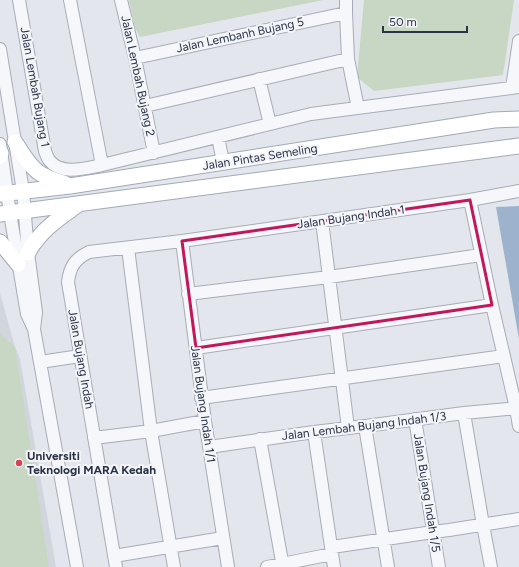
<svg xmlns="http://www.w3.org/2000/svg" width="519" height="567" font-family="Figtree,sans-serif">
	<rect width="100%" height="100%" fill="#e3e6ec"/>
	<!-- built -->
	<path fill="#d1d5de" d="M0 293 15 347 20 359 56 567H0Z"/>
	<!-- green -->
	<path fill="#c8d6c4" d="M129 0H323L140 37 135 28Z
		M364 0H514L503 75 374 91 357 77Z
		M0 334 15 347 49 567H0Z"/>
	<!-- water -->
	<path fill="#9db2cd" d="M519 206V339L496 207Z"/>
	<g fill="none" stroke-linecap="round" stroke-linejoin="round">
		<defs>
			<path id="minor" d="M19 0 45 151C46 154 47 157 49 160 61 176 86 168 102 165L311 114 519 87
				M70 0 102 165
				M121 0 135 58 154 153
				M346 0V13L348 59 358 108
				M0 49 23 191 28 253 36 312 34 329
				M135 58 346 13
				M259 79 270 124
				M512 88 519 41
				M145 106 348 59
				M218 137 223 162
				M0 144 10 213 27 314 34 329 77 567
				M470 200 492 305 516 408 519 426
				M322 221 348 428
				M182 241 205 421 228 567
				M128 248 151 431 174 567
				M188 294 329 277 481 255
				M196 348 492 305
				M40 362 80 356
				M201 398 504 356
				M464 413 483 525 491 567
				M415 419 439 567
				M365 426 388 567
				M314 432 334 567
				M94 438 151 431 205 421
				M260 439 283 567
				M209 447 314 432 365 426 464 413 519 408
				M332 547 433 532 449 530 519 519
				M114 556 223 538
				M116 567 68 282C70 266 75 259 89 252L182 241 470 200 519 191
				M267 567 332 554"/>
			<path id="major" d="M15 142C21 152 28 164 38 172 46 178 57 181 66 184
				M0 156 1 153
				M0 194 70 186 494 120 519 119
				M0 214 519 146
				M0 242 18 264
				M28 253C30 249 32 245 35 242 46 226 64 215 79 204"/>
		</defs>
		<!-- minor casing -->
		<use href="#minor" stroke="#a8acb7" stroke-width="14"/>
		<!-- major casing -->
		<use href="#major" stroke="#a2aab8" stroke-width="17"/>
		<!-- minor -->
		<use href="#minor" stroke="#f6f7fa" stroke-width="12"/>
		<!-- major -->
		<use href="#major" stroke="#fff" stroke-width="15"/>
	</g>
	<!-- marked area -->
	<path fill="none" stroke="#c2185b" stroke-width="3" stroke-linejoin="round" d="M470 200 492 305 196 348 182 241Z"/>
	<!-- markers -->
	<circle fill="#d54353" stroke="#f3f5f9" stroke-width="1.5" cx="19" cy="463" r="4"/>
	<g text-anchor="middle" dominant-baseline="central" stroke-width="4" stroke-linejoin="round" paint-order="stroke">
		<!-- street labels -->
		<g font-size="12" fill="#2a3245" stroke="#f3f5f9">
			<text transform="translate(240 35) rotate(-12)">Jalan Lembanh Bujang 5</text>
			<text transform="translate(138 76) rotate(78)">Jalan Lembah Bujang 2</text>
			<text transform="translate(35 87) rotate(80)">Jalan Lembah Bujang 1</text>
			<text transform="translate(260 157) rotate(-9)">Jalan Pintas Semeling</text>
			<text transform="translate(351 217) rotate(-8)">Jalan Bujang Indah 1</text>
			<text transform="translate(81 359) rotate(80)">Jalan Bujang Indah</text>
			<text transform="translate(203 404) rotate(82)">Jalan Bujang Indah 1/1</text>
			<text transform="translate(364 426) rotate(-7)">Jalan Lembah Bujang Indah 1/3</text>
			<text transform="translate(427 493) rotate(81)">Jalan Bujang Indah 1/5</text>
		</g>
		<!-- poi labels -->
		<g font-size="12" font-weight="bold" fill="#2a3245" stroke="#f3f5f9" text-anchor="start">
			<text x="27" y="456">Universiti<tspan x="27" dy="14">Teknologi MARA Kedah</tspan></text>
		</g>
	</g>
	<!-- scale -->
	<path d="M383 26v6h84v-6" fill="none" stroke="#2a3245" stroke-width="2"/>
	<text x="389" y="26" font-size="12" fill="#2a3245" stroke="#f3f5f9" stroke-width="3" paint-order="stroke">50 m</text>
</svg>
